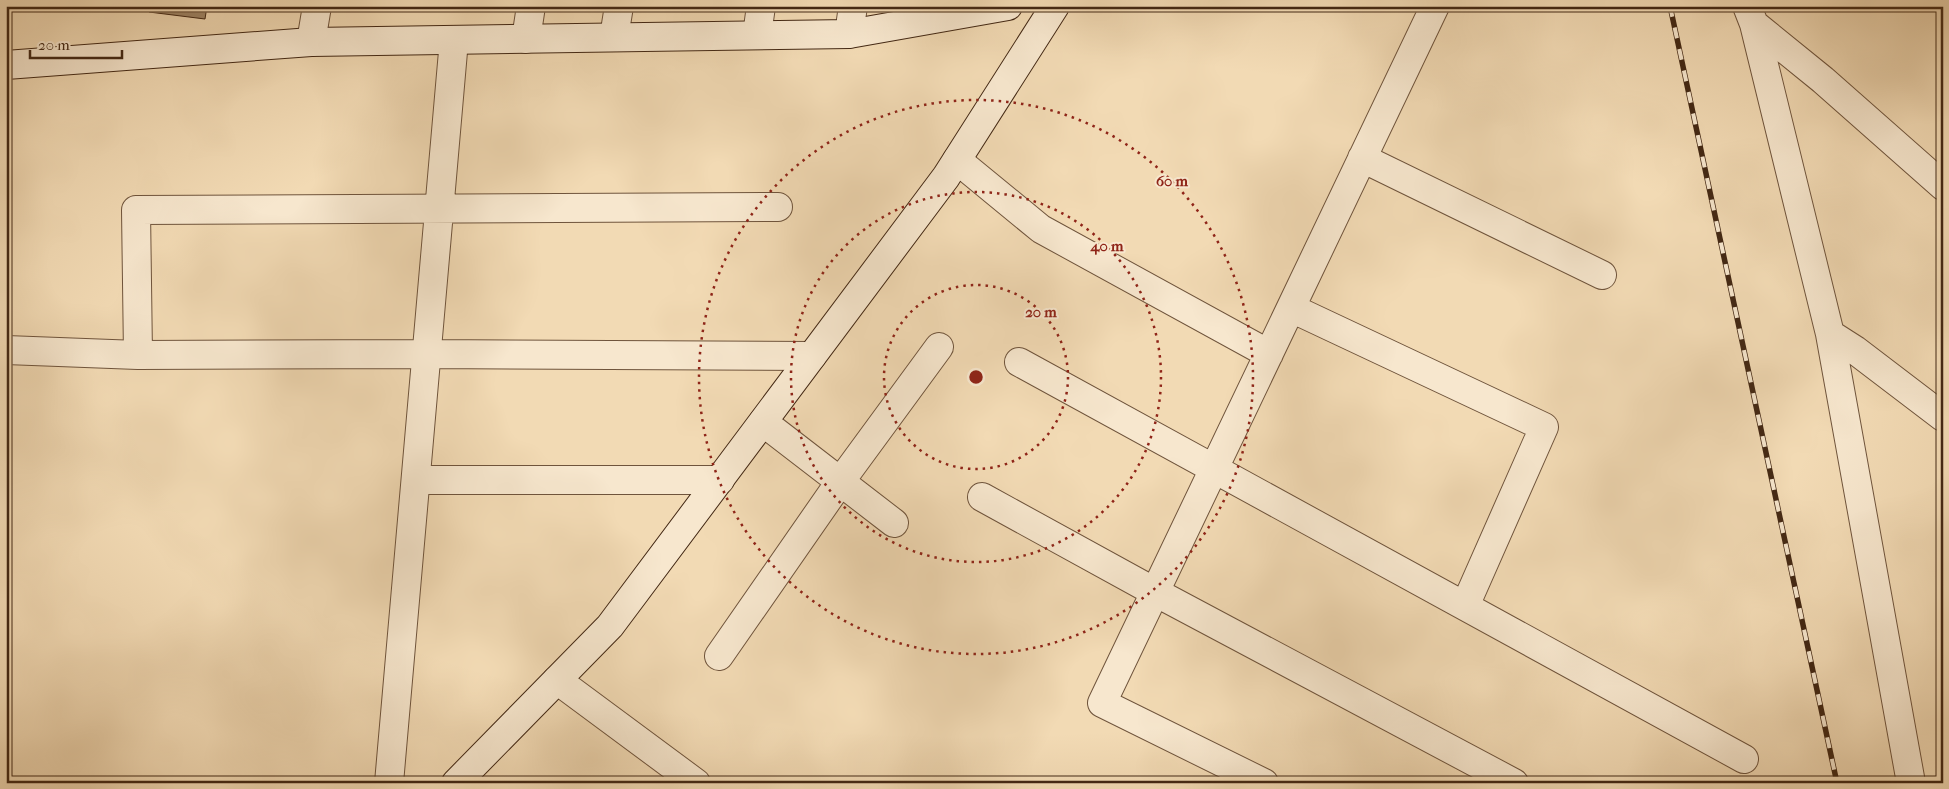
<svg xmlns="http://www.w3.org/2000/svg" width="1949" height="789" font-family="'IM FELL French Canon',serif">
	<rect width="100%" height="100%" fill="#f2dab4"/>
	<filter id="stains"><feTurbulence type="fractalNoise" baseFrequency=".004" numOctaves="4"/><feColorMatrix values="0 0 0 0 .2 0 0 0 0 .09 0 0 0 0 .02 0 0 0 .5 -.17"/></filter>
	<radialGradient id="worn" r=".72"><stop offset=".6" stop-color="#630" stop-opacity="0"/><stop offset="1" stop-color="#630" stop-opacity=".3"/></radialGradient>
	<!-- building -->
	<path fill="#9e8567" stroke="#432814" d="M150 6H207L205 19 149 12Z"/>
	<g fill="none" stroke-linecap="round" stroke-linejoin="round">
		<defs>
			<path id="street" d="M1747 6 1754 24 1823 80 1943 186
				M1754 24 1830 334 1911 783
				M849 34 853 6
				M757 35 761 6
				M614 37 619 6
				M526 39 531 6
				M311 42 317 6
				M1362 158 1602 275
				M957 160 1041 229 1269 354
				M1291 308 1544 427 1465 606
				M1830 334 1855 350 1943 417
				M6 350 138 355 427 354 812 356
				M138 355 136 210 778 207
				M1019 362 1744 759
				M763 422 894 523
				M416 480H720
				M982 497 1155 592 1514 783
				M719 656 840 482 939 347
				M557 680 696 783
				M389 783 454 40
				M1264 783 1102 703 1435 6"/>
			<path id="secondary" d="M6 65 311 42 849 34 1008 6
				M456 783 610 626 946 177 1055 6"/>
		</defs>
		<!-- street casing -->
		<use href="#street" stroke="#6f543c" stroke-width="30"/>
		<!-- secondary casing -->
		<use href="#secondary" stroke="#432814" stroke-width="30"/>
		<!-- street -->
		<use href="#street" stroke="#f7e7ce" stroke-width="28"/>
		<!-- secondary -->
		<use href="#secondary" stroke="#f7e7ce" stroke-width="28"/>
		<defs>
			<path id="rail" d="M1670 6 1837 783"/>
		</defs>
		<!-- rail casing -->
		<use href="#rail" stroke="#432814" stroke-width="5.5"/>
		<!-- rail -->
		<use href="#rail" stroke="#f7e7ce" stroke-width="4" stroke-dasharray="11" stroke-linecap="butt"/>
	</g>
	<!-- distance rings -->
	<g fill="none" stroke="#8f2418" stroke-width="2.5" stroke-dasharray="2.5 5">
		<circle cx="976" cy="377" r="92"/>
		<circle cx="976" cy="377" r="185"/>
		<circle cx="976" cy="377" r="277"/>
	</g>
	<circle cx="976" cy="377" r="8" fill="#8f2418" stroke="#f7e7ce" stroke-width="2.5"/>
	<g font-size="15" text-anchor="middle" font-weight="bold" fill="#8f2418" stroke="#f7e7ce" stroke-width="4" stroke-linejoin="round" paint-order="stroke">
		<text x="1172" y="186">60 m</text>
		<text x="1107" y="251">40 m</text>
		<text x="1041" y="317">20 m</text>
	</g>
	<!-- margin -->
	<rect width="1949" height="789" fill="none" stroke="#f2dab4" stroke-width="25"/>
	<rect x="8" y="8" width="1934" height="774" fill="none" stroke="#432814" stroke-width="2.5"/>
	<rect x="12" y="12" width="1924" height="764" fill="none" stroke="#432814"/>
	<!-- scale -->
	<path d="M30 50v8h92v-8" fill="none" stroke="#432814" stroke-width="2.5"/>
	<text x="38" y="50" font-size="15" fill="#432814" stroke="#f7e7ce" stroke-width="4" paint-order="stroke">20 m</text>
	<rect width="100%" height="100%" filter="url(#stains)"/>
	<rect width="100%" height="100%" fill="url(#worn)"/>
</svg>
